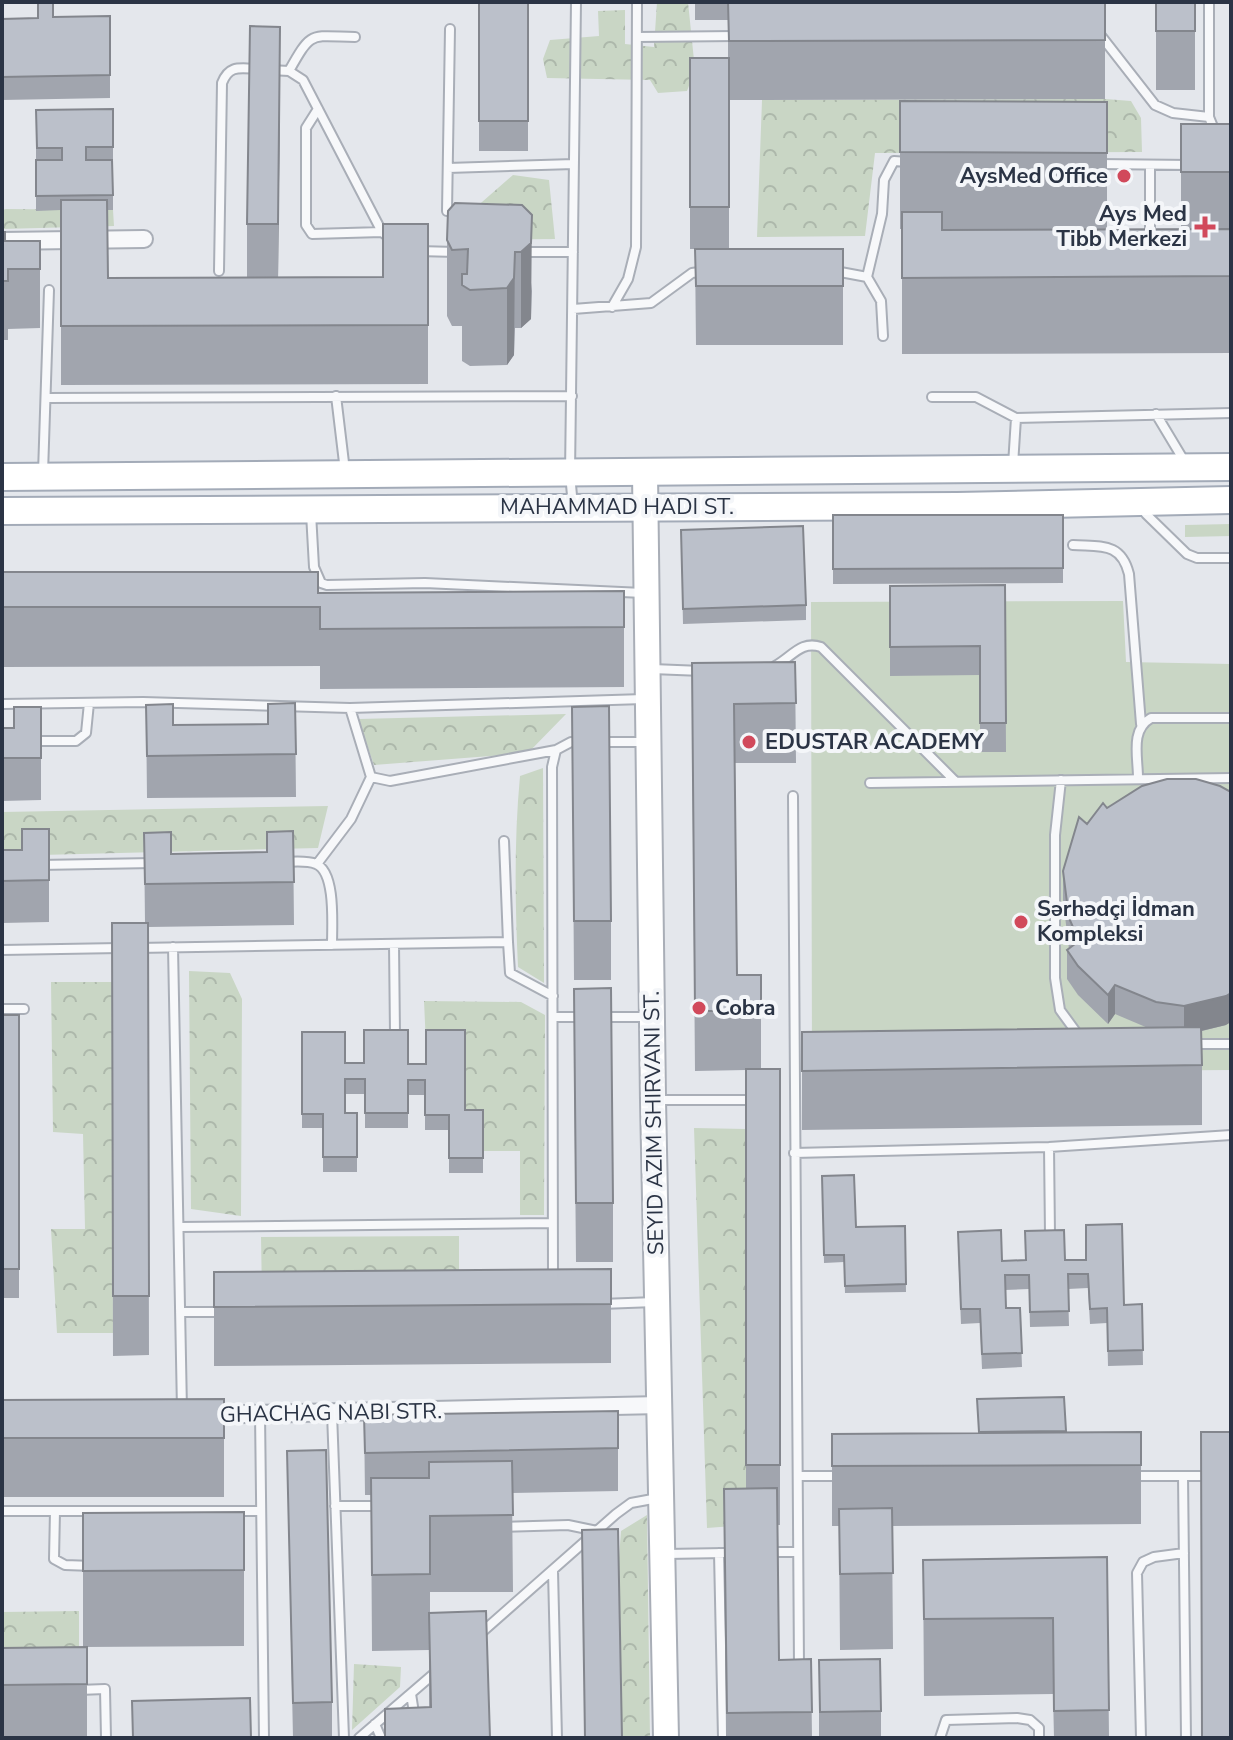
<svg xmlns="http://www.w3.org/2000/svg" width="1233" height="1740" font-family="'Nunito Sans',sans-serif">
	<defs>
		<pattern id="forest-crowns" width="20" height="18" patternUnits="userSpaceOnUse" patternTransform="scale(2)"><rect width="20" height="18" fill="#c9d6c5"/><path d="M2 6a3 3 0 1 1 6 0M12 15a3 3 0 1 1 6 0" fill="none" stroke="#adb8ab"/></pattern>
	</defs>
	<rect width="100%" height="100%" fill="#e4e7ec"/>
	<!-- green -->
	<path fill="#c9d6c5" d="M1231 524V536L1185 537V525Z
		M1123 601 1126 662 1231 664V1070L812 1073 811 602Z"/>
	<!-- forest -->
	<path fill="url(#forest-crowns)" d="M657 2H688L695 70 687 91 658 93 650 80 547 78 543 59 550 40 599 36 598 11 625 10V44L654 47Z
		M1105 99 1131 101 1141 118 1142 152 875 153 865 236 757 237 762 100Z
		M513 175 549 180 555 239 455 240 474 209Z
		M6 209 113 210 114 226 2 229V210Z
		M566 714 528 753 374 765 358 719Z
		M543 768 544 983 518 967C515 903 514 840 520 776Z
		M328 806 318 848 2 856V812Z
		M189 971 230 973 242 999 241 1216 191 1209Z
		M51 982H112L113 1333H57L51 1229H85L83 1134 53 1132Z
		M424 1001 521 1002 545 1015 544 1215H520V1151H483V1125H465L426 1045Z
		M694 1128 746 1129V1525L707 1528Z
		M459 1236V1292L262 1295 261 1237Z
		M647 1515 650 1738H621L618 1571 621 1531Z
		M79 1611V1674H2V1612Z
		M354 1664 401 1667 400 1687 352 1730Z"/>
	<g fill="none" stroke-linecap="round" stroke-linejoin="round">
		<defs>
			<path id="lane" d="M1209 2V117
				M1098 32 1155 105 1173 113 1209 117 1216 134
				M637 37 736 36
				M270 70 289 71 303 80 382 232 391 239
				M289 71C312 30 310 36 355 37
				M318 109 306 128V225L312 234 382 232
				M1097 164 1192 165
				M1150 165V240
				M448 168 574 164
				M447 211 450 29
				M418 251 456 252
				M522 252H573
				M219 271 222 83C229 65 239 68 257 69
				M835 271 867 277
				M612 307 628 279 636 247 637 2
				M573 309 651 303 692 273 706 271
				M883 336 881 301 867 277 882 214 884 180 894 161 908 162
				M336 396 345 471
				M932 397H976L1016 418 1231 413
				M46 398 572 396
				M1156 414 1186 464
				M1013 465 1016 418
				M43 473 49 290
				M573 506 570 474 576 2
				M311 513 314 567 321 583 327 585 425 583 643 593
				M1146 514 1187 554 1197 558H1231
				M1073 545C1101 547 1121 542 1129 574L1141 724
				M775 666C792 657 801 640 821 647L955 781
				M652 669 702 671
				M2 704 143 702 350 708 644 699
				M350 708 371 777 390 781 556 750
				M32 741H76L86 733 89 703
				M601 742H648
				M1138 778C1138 756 1130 730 1151 718H1231
				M1061 780 1055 835V978L1060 1010 1079 1036
				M870 783 1231 778
				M793 796 799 1667
				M504 841 508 942
				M283 862C293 862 306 860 316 864 336 872 332 925 332 945
				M317 864 351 819 371 777
				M39 865 154 863
				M394 944 395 1034
				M173 947 182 1410
				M137 948 508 942 510 973 553 996
				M2 950 120 948
				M2 1009H24
				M554 1017H583
				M601 1017H651
				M1191 1044H1231
				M658 1100H756
				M1049 1147 1050 1235
				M794 1153 1049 1147 1231 1135
				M179 1227 551 1223
				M553 1279 552 767 556 750 571 742H580
				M601 1304 655 1302
				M180 1312H223
				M332 1413 344 1738
				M260 1414 264 1738
				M798 1476H842
				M1131 1476H1231
				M1183 1476 1186 1738
				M335 1506H378
				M2 1511H261
				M55 1511 54 1559 65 1565 93 1566
				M503 1527 568 1525 597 1531
				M770 1552H797
				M719 1553 723 1738
				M666 1554 725 1553
				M553 1571 557 1738
				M481 1633 616 1514 631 1503 658 1498
				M79 1690 105 1689 106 1738
				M411 1694 418 1738
				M375 1724 381 1738
				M359 1738 437 1671
				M940 1738 946 1720 1017 1718 1030 1720 1039 1728V1738
				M1141 1738 1137 1573 1143 1562 1154 1557 1184 1553"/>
			<path id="street" d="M2 241 144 239
				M204 1415 661 1405"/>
			<path id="secondary" d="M645 473 653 1100 666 1738"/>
			<path id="primary" d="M2 477 1231 467
				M2 511 957 506 1231 500"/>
		</defs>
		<!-- lane casing -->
		<use href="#lane" stroke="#a9aeb7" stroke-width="12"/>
		<!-- street casing -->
		<use href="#street" stroke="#a9aeb7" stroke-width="20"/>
		<!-- secondary casing -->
		<use href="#secondary" stroke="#a9aeb7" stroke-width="28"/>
		<!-- primary casing -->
		<use href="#primary" stroke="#a3abb8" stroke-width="30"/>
		<!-- lane -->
		<use href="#lane" stroke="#f7f8fa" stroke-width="8"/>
		<!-- street -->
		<use href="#street" stroke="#f7f8fa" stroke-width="16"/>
		<!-- secondary -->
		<use href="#secondary" stroke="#fff" stroke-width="24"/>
		<!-- primary -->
		<use href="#primary" stroke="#fff" stroke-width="26"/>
	</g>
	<!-- wall -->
	<path fill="#a1a5ae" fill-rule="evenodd" d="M479 2H528V151H479Z
		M695 2H1105V99L729 100V249H690V58H728V20H695Z
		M1156 2H1195V90H1156Z
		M110 16V98L2 100V19Z
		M280 86 278 277H383L428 224V384L61 385V210L36 211V110L113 109V210H107L108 278 247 277V224Z
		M900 101 1107 102V229H1181V124H1231V353L902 354V229H900ZM942 229H1099L942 230Z
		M522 205 532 291 531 319 521 328H515L514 355 507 365 470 366 462 361V326H452L447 316V240Z
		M2 232 5 241H40V328L8 329V340H2Z
		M695 249H843V345H696Z
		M833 515H1063V583L833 584Z
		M681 530 806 605V620L683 624Z
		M2 572 318 593 624 591V687L320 689V666L2 667Z
		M1005 585 1006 752H980V675L890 676V586Z
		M795 662 796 763H735L737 975H761V1069H780V1525H778L779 1660 811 1659 812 1738H726L724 1489H746V1070L695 1071 692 723Z
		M295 703 296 797 147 798 146 705 173 725 268 724Z
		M41 707V800L2 801V758L14 728Z
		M572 707 611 921V980H574Z
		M49 829V922L2 923V850H22Z
		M293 831 294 925 148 927 149 1355 113 1356 112 923H145L144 833 171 854 267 852Z
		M1063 871 1226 1025 1202 1031V1125L802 1130V1032L1148 1028 1115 1014 1108 1024 1078 995 1067 979V950L1069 949 1063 900Z
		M2 1015H19V1298H2Z
		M302 1032 345 1063 408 1064 465 1110H483V1173H449V1130H425V1095H408V1128H365V1094H345V1113H357V1172H323V1128H302Z
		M574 1048 613 1203V1262H576Z
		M822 1176 856 1227 905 1226 906 1292 845 1293 844 1262 824 1263Z
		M958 1247 1002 1261 1086 1260 1124 1305 1142 1304 1143 1365 1108 1366 1107 1323 1090 1324 1088 1288 1068 1289 1069 1326 1030 1327 1029 1289 1005 1290 1006 1308H1020L1022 1367 982 1369 980 1323 961 1324Z
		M611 1269V1363L214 1366V1272Z
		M1064 1397 1066 1433 1141 1432V1524L892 1526 893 1649 840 1650 839 1526H832V1434L979 1433Z
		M224 1399V1497H2V1400Z
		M618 1411V1491L512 1493 513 1592H430V1613L490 1738H385V1709L429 1708V1650L372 1651 371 1495H365L364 1415Z
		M287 1451 332 1702V1738H293Z
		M244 1512V1646L83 1647V1513Z
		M1107 1557 1109 1738H1054L1053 1694 924 1696 923 1560Z
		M87 1647V1738H2V1648Z
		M819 1660 881 1711V1738H819Z"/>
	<!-- shaded-wall -->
	<path fill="#83868d" d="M280 27V86L278 283V224Z
		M532 215 531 319 521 328V252Z
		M515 252 514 355 507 365V288Z
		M1115 985V1014L1108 1024V995Z
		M1231 993V1022L1226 1025 1184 1035V1006Z"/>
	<!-- building -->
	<path fill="#bbc0ca" stroke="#83868d" stroke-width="2" d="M38 2H53V17L110 16V75L2 77V19L38 18Z
		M479 2H528V121H479Z
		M728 2H1105V40L729 41Z
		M1156 2H1195V31H1156Z
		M250 26 280 27 278 224H247Z
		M690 58H729V207H690Z
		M900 101 1107 102V153L900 152Z
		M113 109V147H86V160H112L113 195 36 196V160H62V148H37L36 110Z
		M1181 124H1231V172H1181Z
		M61 200H107L108 278 383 277V224H428V325L61 326Z
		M455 203 522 205 532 215 531 243 521 252H515L514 278 507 288 470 290 462 285V274H467L468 249 452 250 447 240 448 211Z
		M902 212H942V230L1231 229V276L902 278Z
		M2 232H5V241H40V269H8V281H2Z
		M695 249H843V286H696Z
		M833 515H1063V568L833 569Z
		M803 526 806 605 683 609 681 530Z
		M2 572H318V593L624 591V627L320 629V607H2Z
		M1005 585 1006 723H980V646L890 647V586Z
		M795 662 796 703 734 704 737 975H761V1011H695L692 663Z
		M295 703 296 754 147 756 146 705 173 704V725L268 724V704Z
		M609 706 611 921H574L572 707Z
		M14 707H41V758H2V728H14Z
		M1167 779H1196L1220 786 1231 792V993L1226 996 1184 1006 1156 1002 1115 985 1108 995 1078 966 1067 950 1079 941 1069 918 1063 871 1079 817 1087 824 1103 803 1107 808 1142 786Z
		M22 829H49V880L2 881V850H22Z
		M293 831 294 882 145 884 144 833 171 832V854L267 852V832Z
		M112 923H148L149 1296H113Z
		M611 988 613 1203H576L574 989Z
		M2 1015H19V1269H2Z
		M1201 1027 1202 1065 802 1071V1032Z
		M364 1030H408V1064H426V1030H465V1110H483V1158H449V1115H425V1080H408V1113H365V1079H345V1113H357V1157H323V1114H302V1032H345V1063H364Z
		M746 1069H780V1465H746Z
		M854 1175 856 1227 905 1226 906 1284 845 1286 844 1255H824L822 1176Z
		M1122 1224 1124 1305 1142 1304 1143 1350 1108 1351 1107 1308 1090 1309 1088 1274H1068L1069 1311 1030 1312 1029 1275H1005L1006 1308H1020L1022 1353 982 1354 980 1309H961L958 1232 1001 1230 1002 1261 1026 1260 1025 1231 1064 1230 1065 1260H1086V1225Z
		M611 1269V1304L214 1307V1272Z
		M1064 1397 1066 1431 979 1432 977 1399Z
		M224 1399V1438H2V1400Z
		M618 1411V1448L365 1453 364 1415Z
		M1141 1432V1465L832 1466V1434Z
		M1201 1432H1231V1738H1202Z
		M326 1450 332 1702 293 1703 287 1451Z
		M512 1461 513 1515 430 1516V1574L372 1575 371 1478H429V1462Z
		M777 1488 779 1660 811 1659 812 1712 727 1713 724 1489Z
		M892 1508 893 1573 840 1574 839 1509Z
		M244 1512V1570L83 1571V1513Z
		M618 1529 622 1738H585L582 1530Z
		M1107 1557 1109 1710 1054 1711 1053 1618 924 1619 923 1560Z
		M486 1611 490 1738H385V1709L431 1707 429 1613Z
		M87 1647V1684L2 1685V1648Z
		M880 1659 881 1711 820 1712 819 1660Z
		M250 1698 251 1738H133L132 1701Z"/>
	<!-- markers -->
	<g fill="#d1495b" stroke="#f4f6f9" stroke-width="3">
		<circle cx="1124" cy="176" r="8"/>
		<path d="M1201 215h8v8h8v8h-8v8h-8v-8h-8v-8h8z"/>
		<circle cx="749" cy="742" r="8"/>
		<circle cx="1021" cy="922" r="8"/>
		<circle cx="699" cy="1008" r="8"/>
	</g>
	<g text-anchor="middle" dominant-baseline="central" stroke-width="8" stroke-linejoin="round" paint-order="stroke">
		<!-- poi labels -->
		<g font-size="22" font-weight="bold" fill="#2b3445" stroke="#f4f6f9" text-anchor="start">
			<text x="1108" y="176" text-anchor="end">AysMed Office</text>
			<text x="1187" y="214" text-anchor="end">Ays Med<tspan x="1187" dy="25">Tibb Merkezi</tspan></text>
			<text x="765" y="742">EDUSTAR ACADEMY</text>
			<text x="1037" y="909">Sərhədçi İdman<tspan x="1037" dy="25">Kompleksi</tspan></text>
			<text x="715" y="1008">Cobra</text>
		</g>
		<!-- street labels -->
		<g font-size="22" fill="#2b3445" stroke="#f4f6f9">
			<text x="617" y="507">MAHAMMAD HADI ST.</text>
			<text transform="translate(654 1123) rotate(-91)">SEYID AZIM SHIRVANI ST.</text>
			<text transform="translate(331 1413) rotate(-1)">GHACHAG NABI STR.</text>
		</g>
	</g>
	<!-- border -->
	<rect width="1233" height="1740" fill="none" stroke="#2b3445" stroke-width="8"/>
</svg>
